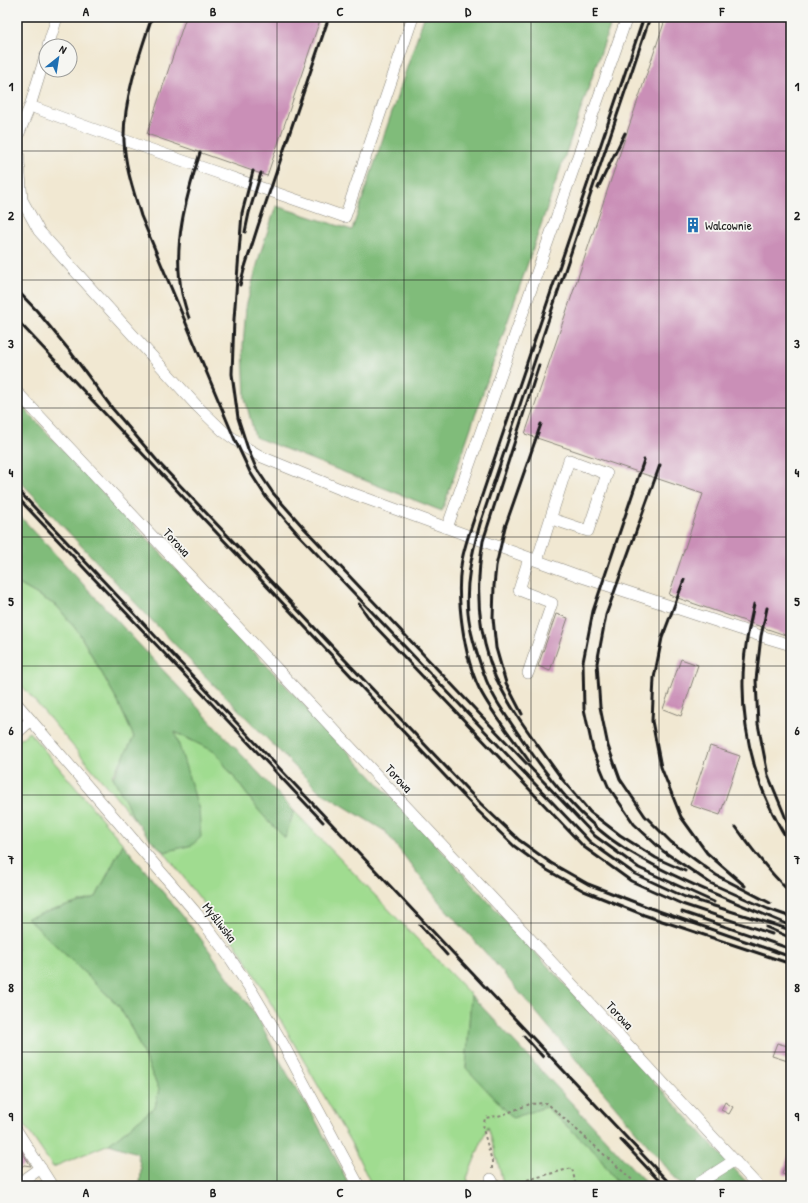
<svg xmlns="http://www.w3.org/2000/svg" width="808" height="1203" font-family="'Patrick Hand',sans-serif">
	<rect width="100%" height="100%" fill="#f6f6f2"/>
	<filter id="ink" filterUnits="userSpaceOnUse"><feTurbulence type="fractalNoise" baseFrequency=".025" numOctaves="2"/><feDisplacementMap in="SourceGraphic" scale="8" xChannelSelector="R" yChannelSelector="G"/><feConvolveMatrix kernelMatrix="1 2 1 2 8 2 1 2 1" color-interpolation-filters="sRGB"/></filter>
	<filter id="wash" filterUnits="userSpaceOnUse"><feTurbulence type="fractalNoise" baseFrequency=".012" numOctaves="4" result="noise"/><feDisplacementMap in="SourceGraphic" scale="16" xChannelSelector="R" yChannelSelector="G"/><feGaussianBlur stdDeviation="0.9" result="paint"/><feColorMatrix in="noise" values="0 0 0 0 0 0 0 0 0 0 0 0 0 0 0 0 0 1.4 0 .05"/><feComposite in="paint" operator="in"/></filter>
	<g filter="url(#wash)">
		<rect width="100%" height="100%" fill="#f1e8d2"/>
		<!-- green -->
		<path fill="#a0dc90" stroke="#5e7c56" d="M17 583 57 606 79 633 116 698 134 737 122 760 112 775 135 820 51 720 17 680Z
			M29 732 123 844 96 897 28 918 118 1005 131 1027 159 1089 155 1107 109 1144 53 1167 17 1114V742Z
			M174 732 215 752 260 812 285 838 294 811 471 995 466 1068 546 1107 595 1152 620 1186H504L488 1126 467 1178 470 1186H372L351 1143 242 953 164 852 192 845 199 810Z"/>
		<!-- forest -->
		<path fill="#80bc7a" stroke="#4e6c4b" d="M424 17H613L442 511 255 437 245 398 243 346 246 307 260 254 276 206 352 230Z
			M17 401 441 850 750 1186H682L494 962 441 904 385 831 319 791 199 670 17 478Z
			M17 513 294 811 285 838 260 812 215 752 175 732 199 810 201 837 192 845 164 852 151 840 135 820 113 777 134 737 116 698 79 633 57 606 17 583Z
			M123 844 196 932 233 984 257 1016 275 1052 292 1082 313 1115 350 1186H140L141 1168 137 1153 109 1144 155 1107 159 1089 131 1027 118 1005 27 918 96 897Z
			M471 995 649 1186H620L595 1152 546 1107 513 1118 466 1068Z"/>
		<g id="blocks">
			<!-- building -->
			<path fill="#ca8fb7" d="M186 17H321L267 176 147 134Z
				M666 17H791V637L669 595 703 494 525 434Z
				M556 614 568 618 550 671 538 666Z
				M681 659 698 665 681 716 663 709Z
				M710 746 740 756 720 815 690 805Z
				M777 1043 791 1047V1062L772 1056Z
				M725 1102 733 1107 729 1114 721 1110Z
				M17 1144 31 1166 24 1165 17 1170Z
				M790 1151H791V1177L782 1174Z"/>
		</g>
	</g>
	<g filter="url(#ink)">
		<use href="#blocks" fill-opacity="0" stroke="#868277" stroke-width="1"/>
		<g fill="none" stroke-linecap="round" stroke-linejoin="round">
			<defs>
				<path id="minor" d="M48 46 57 17
					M46 54 30 106 17 138 22 200 39 231 196 405 223 431 248 449 262 457 340 489 579 576 761 636 791 645
					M30 106C134 145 240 180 345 217L413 17
					M17 392 523 931 758 1186
					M447 528 627 17
					M537 561 569 460 607 474 588 531 555 520
					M528 673 552 603 519 590 529 558
					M17 704 197 914 230 958 253 993 283 1044 359 1186
					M17 733 31 720
					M17 1131 52 1186
					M491 1179 495 1186
					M699 1183 735 1160
					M17 1185 41 1168"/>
			</defs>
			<!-- minor casing -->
			<use href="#minor" stroke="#868277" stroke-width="12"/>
			<!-- path -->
			<path stroke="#868277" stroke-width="2" stroke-dasharray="3 3" stroke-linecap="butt" d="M492 1169V1161L483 1129 485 1118 502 1115 530 1104 547 1103 639 1186
				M527 1180 572 1168 576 1186"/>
			<!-- minor -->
			<use href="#minor" stroke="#fff" stroke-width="11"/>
			<!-- rail -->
			<path stroke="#1c1c1c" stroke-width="3" d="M152 17C139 55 123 101 124 141 125 167 134 192 141 216L235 440 250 472 266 497 297 533 590 842 635 874 685 897 791 930
				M650 17 480 524C472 553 465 583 468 613 470 633 477 655 484 674 491 695 505 714 517 732 547 776 581 822 627 850 678 881 735 902 789 925
				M253 171 242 213 234 319 232 374 238 418 248 449 256 468 273 493 303 527 595 836 639 868 714 902
				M598 188 625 133
				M245 232 249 213 261 173
				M240 285 244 270 258 226 329 17
				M17 290 37 311 69 350 112 408 160 464 480 803 519 840 551 863 588 884 650 908 791 957
				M189 318C186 310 184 302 182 294 172 245 186 198 200 153
				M17 320 475 808 514 846 547 870 584 891 644 915 791 964
				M644 460 593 611 583 662 584 709 593 750 608 786 634 824 663 851 710 883 768 909 791 917
				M660 465 606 615 597 663 600 707 608 746 620 779 645 816 671 842 716 875 770 903
				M17 489 672 1186
				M20 500 323 822
				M684 580 662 638 654 678 652 721 661 767 681 817 707 853 745 886
				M359 604 373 624 584 847 631 881 682 904 772 934
				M754 604C749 628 743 654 743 680 742 738 759 797 791 845
				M767 608 761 636 756 680 758 724 768 775 787 821 791 827
				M522 714 506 683 496 648 493 618 494 586 496 566 505 527 541 424
				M536 743 562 779 590 812 620 835 656 858 685 871
				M539 747C524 726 509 705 498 682 494 676 493 669 490 662 477 623 476 582 483 541L539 365
				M529 761C512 737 492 714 479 688 464 657 456 599 461 566 463 550 469 534 474 519L644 17
				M736 827C753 851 770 873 791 893
				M682 912 791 949
				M420 925 447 955
				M766 927 791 938
				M524 1036 543 1057
				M621 1140 664 1186"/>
		</g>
	</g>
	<!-- grid -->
	<path fill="none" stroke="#1c1c1c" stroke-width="1" stroke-opacity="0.55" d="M149 17V1186M277 17V1186M404 17V1186M531 17V1186M659 17V1186M17 151H791M17 280H791M17 408H791M17 537H791M17 666H791M17 795H791M17 923H791M17 1052H791"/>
	<!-- icons -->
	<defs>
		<symbol id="building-bare" viewBox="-9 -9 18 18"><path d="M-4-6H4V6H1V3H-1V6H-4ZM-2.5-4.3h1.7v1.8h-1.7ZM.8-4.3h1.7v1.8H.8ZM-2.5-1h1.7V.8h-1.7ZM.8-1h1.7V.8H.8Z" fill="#1f6fb2" stroke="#f6f6f2" stroke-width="2.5" paint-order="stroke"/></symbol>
	</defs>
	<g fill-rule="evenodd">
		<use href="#building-bare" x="682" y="214" width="22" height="22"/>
	</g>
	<g text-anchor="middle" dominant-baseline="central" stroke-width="3.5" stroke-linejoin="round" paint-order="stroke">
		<!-- poi labels -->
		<g font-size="13" fill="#1c1c1c" stroke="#f6f6f2" text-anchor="start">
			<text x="705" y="225">Walcownie</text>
		</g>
		<!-- street labels -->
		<g font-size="13" fill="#1c1c1c" stroke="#f6f6f2">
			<text transform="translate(177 542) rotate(47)">Torowa</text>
			<text transform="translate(399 778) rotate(47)">Torowa</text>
			<text transform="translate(220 922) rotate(52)">Myśliwska</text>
			<text transform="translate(620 1015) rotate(47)">Torowa</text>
		</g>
	</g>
	<!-- margin -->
	<rect width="808" height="1203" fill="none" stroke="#f6f6f2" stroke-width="44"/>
	<!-- north arrow -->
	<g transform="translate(58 58) rotate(30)"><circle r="19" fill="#f6f6f2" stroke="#9f9f9c"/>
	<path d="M0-3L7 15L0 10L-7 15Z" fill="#1f6fb2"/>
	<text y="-6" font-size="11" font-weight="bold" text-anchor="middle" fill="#1c1c1c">N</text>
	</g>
	<rect x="22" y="22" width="764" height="1159" fill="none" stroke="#1c1c1c" stroke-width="1.5"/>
	<g font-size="13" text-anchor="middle" font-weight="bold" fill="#1c1c1c">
		<text x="86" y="16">A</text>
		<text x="213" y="16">B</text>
		<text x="340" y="16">C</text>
		<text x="468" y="16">D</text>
		<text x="595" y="16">E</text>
		<text x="722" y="16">F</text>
		<text x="11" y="91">1</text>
		<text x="797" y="91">1</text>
		<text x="11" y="220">2</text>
		<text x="797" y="220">2</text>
		<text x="11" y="348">3</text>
		<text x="797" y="348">3</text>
		<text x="11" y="477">4</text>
		<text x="797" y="477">4</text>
		<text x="11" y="606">5</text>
		<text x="797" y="606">5</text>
		<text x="11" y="735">6</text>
		<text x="797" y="735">6</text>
		<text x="11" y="864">7</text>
		<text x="797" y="864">7</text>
		<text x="11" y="992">8</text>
		<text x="797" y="992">8</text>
		<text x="11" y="1121">9</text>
		<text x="797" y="1121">9</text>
		<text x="86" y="1197">A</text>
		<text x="213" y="1197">B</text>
		<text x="340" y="1197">C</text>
		<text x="468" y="1197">D</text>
		<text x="595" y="1197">E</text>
		<text x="722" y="1197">F</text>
	</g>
</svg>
